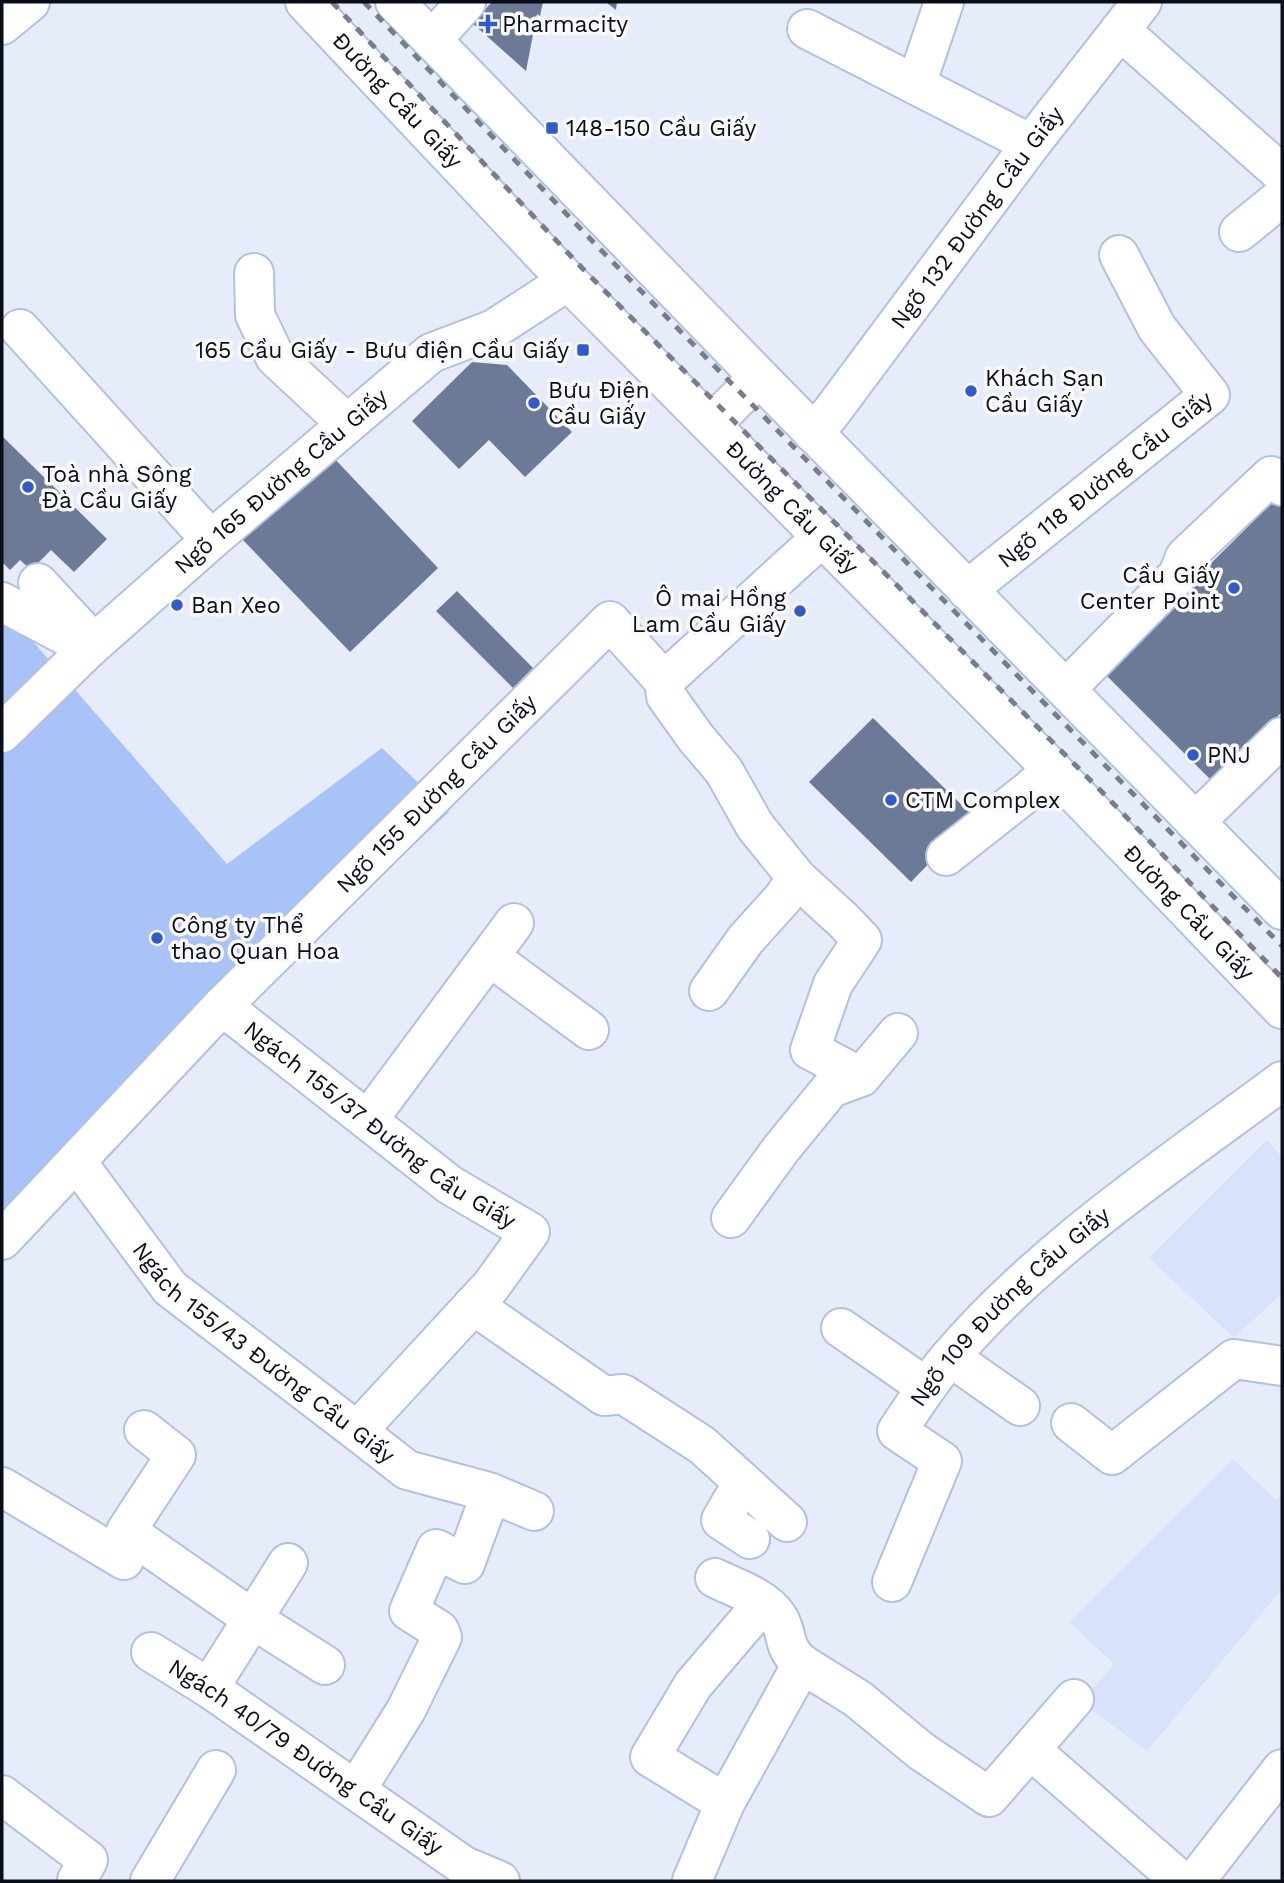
<svg xmlns="http://www.w3.org/2000/svg" width="1284" height="1883" font-family="'Work Sans',sans-serif">
	<rect width="100%" height="100%" fill="#e6ecfa"/>
	<!-- built -->
	<path fill="#d8e3fb" d="M1267 1140 1282 1157V1293L1234 1338 1149 1258Z
		M1233 1459 1276 1500 1282 1495V1589L1147 1751 1081 1702 1114 1664 1069 1622Z"/>
	<!-- green -->
	<path fill="#a9c3f8" d="M2 606 227 864 382 748 449 812 232 1011 2 1235Z"/>
	<!-- building -->
	<path fill="#6c7a97" d="M492 2H543L540 16 537 14 526 71 472 23Z
		M606 2H617L616 10Z
		M472 362 507 365 572 432 525 477 489 440 459 469 412 421Z
		M2 436 107 539 74 572 51 550 31 570 20 560 10 570 2 562Z
		M332 456 438 568 350 652 243 540Z
		M1276 499 1282 505V712L1212 781 1102 671Z
		M457 591 533 668 513 688 436 611Z
		M873 718 974 817 911 882 809 782Z"/>
	<g fill="none" stroke-linecap="round" stroke-linejoin="round">
		<defs>
			<g id="minor">
				<path d="M2 25 30 2"/>
				<path d="M807 29 1031 144"/>
				<path d="M1120 30 1282 174"/>
				<path d="M432 40 466 2"/>
				<path d="M916 85 944 2"/>
				<path d="M1239 232 1282 197"/>
				<path d="M254 273 255 315 275 357 347 424"/>
				<path d="M20 329 211 540"/>
				<path id="s1" d="M813 433 830 414 1031 144 1142 2"/>
				<path d="M38 583 88 637"/>
				<path id="s2" d="M967 590 1210 395 1157 328 1119 255"/>
				<path d="M2 602 89 648"/>
				<path d="M664 681 666 696 696 738 724 771 755 826 797 878 844 921 862 940 833 984 810 1050 861 1077 831 1088 781 1149 731 1218"/>
				<path d="M1066 689 1178 575 1185 557 1271 476 1282 486"/>
				<path id="s3" d="M2 733 89 648 211 540 431 353 494 329 568 281"/>
				<path d="M1195 822 1282 737"/>
				<path d="M946 856 1031 789 1051 770"/>
				<path d="M490 957 589 1030"/>
				<path d="M709 991 746 939 783 898 797 878"/>
				<path id="s4" d="M222 1006 450 1185 530 1232 491 1286 357 1431"/>
				<path d="M861 1077 898 1033"/>
				<path d="M368 1120 514 923"/>
				<path id="s5" d="M76 1161 170 1288 357 1431 407 1470 489 1492 534 1511"/>
				<path id="s6" d="M2 1240 222 1006 610 621 664 681 822 537"/>
				<path d="M473 1305 604 1396 623 1394 702 1445 787 1522"/>
				<path d="M841 1328 926 1387"/>
				<path d="M950 1357 1020 1406"/>
				<path d="M1071 1423 1112 1455 1234 1359 1282 1366"/>
				<path d="M144 1430 176 1455 126 1531 254 1620 325 1665"/>
				<path d="M743 1482 721 1520 750 1539"/>
				<path d="M2 1487 124 1560"/>
				<path d="M715 1578C735 1588 764 1597 777 1616 790 1634 780 1646 802 1664"/>
				<path id="s7" d="M892 1582 942 1461 897 1431C914 1406 930 1380 950 1357 1041 1250 1169 1165 1282 1081"/>
				<path id="s8" d="M151 1652 209 1688 464 1866 500 1881"/>
				<path d="M209 1688 288 1563"/>
				<path d="M1031 1750 1181 1881"/>
				<path d="M356 1790 406 1710 442 1637 439 1630 409 1611 436 1549 465 1564 491 1493"/>
				<path d="M2 1795 88 1860 77 1880 79 1881"/>
				<path d="M725 1803 650 1757 693 1685 763 1603"/>
				<path d="M150 1881 216 1770"/>
				<path d="M692 1881 725 1803 802 1664 858 1699 921 1751 989 1797 1074 1699"/>
				<path d="M1195 1881 1282 1769"/>
			</g>
			<g id="major">
				<path id="s9" d="M305 2 568 281 1044 761 1282 1009"/>
				<path d="M395 2 759 377 1282 910"/>
				<path d="M711 425 759 377"/>
			</g>
		</defs>
		<!-- minor casing -->
		<use href="#minor" stroke="#b1c1e1" stroke-width="42"/>
		<!-- major casing -->
		<use href="#major" stroke="#b1c1e1" stroke-width="42"/>
		<!-- minor -->
		<use href="#minor" stroke="#fff" stroke-width="38"/>
		<!-- major -->
		<use href="#major" stroke="#fff" stroke-width="38"/>
		<!-- rail -->
		<path stroke="#787d8a" stroke-width="5" stroke-dasharray="9 9" stroke-linecap="butt" d="M332 2 583 269 1103 793 1282 978
			M364 2 598 247 1282 946"/>
	</g>
	<!-- markers -->
	<g fill="#315aca" stroke="#f9f9f9" stroke-width="2.5">
		<path d="M484.5 13.5h7v7h7v7h-7v7h-7v-7h-7v-7h7z"/>
		<rect x="545" y="121" width="14" height="14" rx="3.5"/>
		<rect x="576" y="343" width="14" height="14" rx="3.5"/>
		<circle cx="971" cy="391" r="7"/>
		<circle cx="534" cy="403" r="7"/>
		<circle cx="28" cy="487" r="7"/>
		<circle cx="1234" cy="588" r="7"/>
		<circle cx="177" cy="605" r="7"/>
		<circle cx="800" cy="611" r="7"/>
		<circle cx="1193" cy="755" r="7"/>
		<circle cx="891" cy="800" r="7"/>
		<circle cx="157" cy="938" r="7"/>
	</g>
	<g text-anchor="middle" dominant-baseline="central" stroke-width="7" stroke-linejoin="round" paint-order="stroke">
		<!-- poi labels -->
		<g font-size="23" fill="#090e19" stroke="#f9f9f9" text-anchor="start">
			<text x="502" y="24">Pharmacity</text>
			<text x="566" y="128">148-150 Cầu Giấy</text>
			<text x="569" y="350" text-anchor="end">165 Cầu Giấy - Bưu điện Cầu Giấy</text>
			<text x="985" y="378">Khách Sạn<tspan x="985" dy="26">Cầu Giấy</tspan></text>
			<text x="548" y="390">Bưu Điện<tspan x="548" dy="26">Cầu Giấy</tspan></text>
			<text x="42" y="474">Toà nhà Sông<tspan x="42" dy="26">Đà Cầu Giấy</tspan></text>
			<text x="1220" y="575" text-anchor="end">Cầu Giấy<tspan x="1220" dy="26">Center Point</tspan></text>
			<text x="786" y="598" text-anchor="end">Ô mai Hồng<tspan x="786" dy="26">Lam Cầu Giấy</tspan></text>
			<text x="191" y="605">Ban Xeo</text>
			<text x="1207" y="755">PNJ</text>
			<text x="905" y="800">CTM Complex</text>
			<text x="171" y="925">Công ty Thể<tspan x="171" dy="26">thao Quan Hoa</tspan></text>
		</g>
		<!-- street labels -->
		<g font-size="23" fill="#090e19" stroke="#f9f9f9">
			<text stroke="none"><textPath href="#s9" startOffset="135">Đường Cầu Giấy</textPath></text>
			<text stroke="none"><textPath href="#s1" startOffset="271">Ngõ 132 Đường Cầu Giấy</textPath></text>
			<text stroke="none"><textPath href="#s2" startOffset="177">Ngõ 118 Đường Cầu Giấy</textPath></text>
			<text stroke="none"><textPath href="#s3" startOffset="376">Ngõ 165 Đường Cầu Giấy</textPath></text>
			<text stroke="none"><textPath href="#s9" startOffset="702">Đường Cầu Giấy</textPath></text>
			<text stroke="none"><textPath href="#s6" startOffset="623">Ngõ 155 Đường Cầu Giấy</textPath></text>
			<text stroke="none"><textPath href="#s9" startOffset="1269">Đường Cầu Giấy</textPath></text>
			<text stroke="none"><textPath href="#s4" startOffset="198">Ngách 155/37 Đường Cầu Giấy</textPath></text>
			<text stroke="none"><textPath href="#s7" startOffset="354">Ngõ 109 Đường Cầu Giấy</textPath></text>
			<text stroke="none"><textPath href="#s5" startOffset="271">Ngách 155/43 Đường Cầu Giấy</textPath></text>
			<text stroke="none"><textPath href="#s8" startOffset="187">Ngách 40/79 Đường Cầu Giấy</textPath></text>
		</g>
	</g>
	<!-- border -->
	<rect width="1284" height="1883" fill="none" stroke="#090e19" stroke-width="7"/>
</svg>
